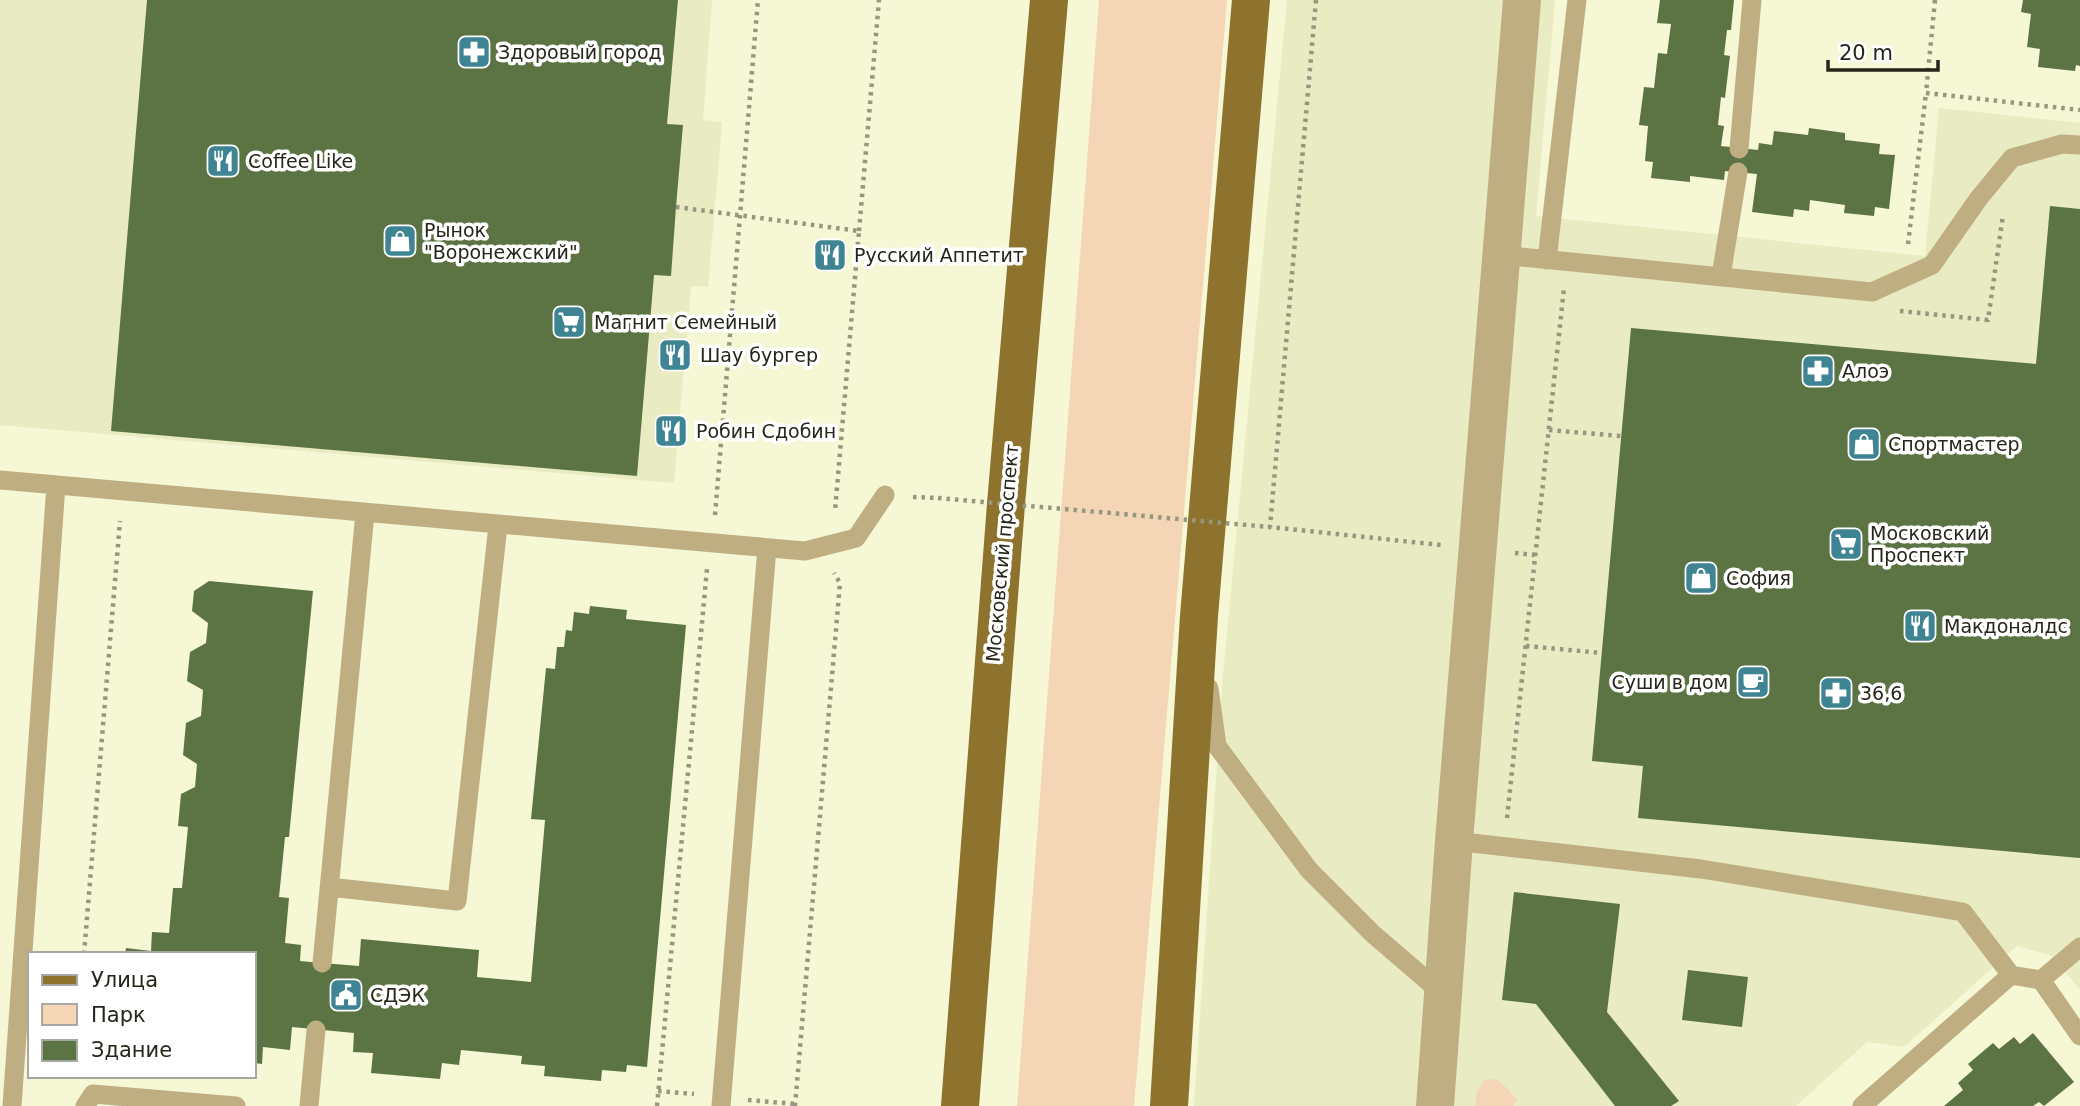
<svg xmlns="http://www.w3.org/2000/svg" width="2080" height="1106" font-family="'DejaVu Sans',sans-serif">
	<rect width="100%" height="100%" fill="#f5f7d5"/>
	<!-- built -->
	<path fill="#e9ebc3" d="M0 0H712L703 120 722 122 708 287 691 286 674 483 0 425Z
		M1287 0H1555L1536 216 1925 256 1939 108 2080 123V989L2050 955 2017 946 1904 1047 1867 1042 1796 1106H1194L1223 675Z"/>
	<!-- green -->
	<path fill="#f4d5b5" d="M1099 0H1227L1134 1106H1017Z
		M1496 1079 1509 1090 1517 1100 1513 1106H1475L1477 1092 1484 1080Z"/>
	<!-- building -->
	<path fill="#5c7443" d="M147 0H678L667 124 683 125 676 207 671 276 654 275 637 476 111 431Z
		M1660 0H1734L1731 30H1727L1724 55 1730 56 1725 98 1721 97 1718 125 1724 126 1721 146 1758 150 1759 143 1772 145 1774 131 1808 135 1809 128 1845 133V140L1880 144 1879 154 1895 155 1889 209 1875 207 1874 216 1844 213 1845 205 1810 200 1809 211 1794 209 1793 217 1752 212 1757 174 1725 171 1724 180 1690 176V182L1651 178 1653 162 1645 161 1648 126 1639 125 1644 87 1654 88 1658 53 1667 54 1671 24 1657 23Z
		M2023 0H2080V66L2076 65 2075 71 2038 67 2040 49 2027 47 2031 14 2021 12Z
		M2050 206 2080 209V858L1638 818 1643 766 1592 761 1631 328 2036 364Z
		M209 581 313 591 289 837H285L279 897 289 898 285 943 301 945 300 961 322 963 359 966 361 939 479 950 477 977 531 982 545 820 531 819 546 668 555 669 557 647H564L566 630 572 631 574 612 589 614 590 606 627 610 626 619 686 625 647 1067 627 1065 626 1072 602 1070 601 1081 544 1076 545 1066 521 1064 522 1056 461 1050 459 1065 442 1063 440 1079 371 1073 373 1053 353 1052 354 1033 292 1027 290 1050 263 1047 262 1064 254 1063V954H125L126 948 151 951 152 932 169 933 173 888H182L188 827 178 826 181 794 195 787 197 764 183 755 186 723 201 716 203 690 187 681 190 652 206 643 208 623 192 611 194 591Z
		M1514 892 1620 904 1607 1012 1679 1101 1671 1106H1615L1536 1004 1502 1000Z
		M1688 970 1748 977 1742 1027 1682 1020Z
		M2033 1033 2074 1082 2044 1106 2039 1102 2033 1106H1944L1963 1090 1958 1083 1973 1070 1968 1064 1993 1043 1999 1049 2014 1037 2020 1044Z"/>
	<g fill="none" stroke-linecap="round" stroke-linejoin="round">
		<!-- path -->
		<path stroke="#96977f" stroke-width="4.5" stroke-dasharray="3.5 5" stroke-linecap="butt" d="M1316 0 1270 527 1441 545
			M1935 0 1926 93 2080 110
			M676 207 859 231 835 511
			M859 231 879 0
			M1908 244 1926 93
			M1900 311 1988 320 2003 215
			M1549 430 1621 436
			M913 497 938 498
			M715 515 758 0
			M1515 553 1535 555
			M1526 646 1602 653
			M1507 818 1564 288
			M84 954 120 521
			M658 1091 694 1094
			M748 1100 796 1104
			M657 1106 707 569
			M795 1106 840 583 834 573"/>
		<!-- lane -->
		<path stroke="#bfae82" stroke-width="19" d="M1739 149 1752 0
			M1501 255 1872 292 1932 265 1979 198 2012 158 2062 144 2080 145
			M1547 260 1577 0
			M1721 276 1738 172
			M0 480 805 551 856 538 885 495
			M1209 688 1217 746 1309 870 1373 934 1444 995
			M1454 841 1701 869 1963 912 2011 975
			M329 887 457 901 498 525
			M322 963 365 513
			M2041 980 2080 947
			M12 1106 56 485
			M85 1106 93 1094 236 1106
			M309 1106 316 1030
			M721 1106 767 548
			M1862 1106 2011 975 2041 980 2080 1036"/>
		<!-- street -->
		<path stroke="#bfae82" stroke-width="38" d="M1435 1106 1454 841 1522 0"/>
		<!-- primary -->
		<path stroke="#8d732d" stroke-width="38" d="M960 1106 1006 504 1049 0
			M1169 1106 1199 616 1251 0"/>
		<!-- path-bridge -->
		<path stroke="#96977f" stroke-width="4.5" stroke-dasharray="3.5 5" stroke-linecap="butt" d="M938 498 1270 527"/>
	</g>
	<!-- icons -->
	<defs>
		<symbol id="pharmacy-square" viewBox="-11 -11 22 22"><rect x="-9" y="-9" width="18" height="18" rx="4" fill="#3f8492" stroke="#fff"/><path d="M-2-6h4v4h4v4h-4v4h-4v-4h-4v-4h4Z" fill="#fff"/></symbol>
		<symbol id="restaurant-square" viewBox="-11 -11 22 22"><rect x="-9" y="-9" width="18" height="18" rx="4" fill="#3f8492" stroke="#fff"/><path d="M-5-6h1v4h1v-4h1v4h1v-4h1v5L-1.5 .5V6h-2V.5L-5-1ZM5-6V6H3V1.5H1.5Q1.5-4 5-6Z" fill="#fff"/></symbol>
		<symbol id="shop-square" viewBox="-11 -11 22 22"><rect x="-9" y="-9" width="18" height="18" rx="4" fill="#3f8492" stroke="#fff"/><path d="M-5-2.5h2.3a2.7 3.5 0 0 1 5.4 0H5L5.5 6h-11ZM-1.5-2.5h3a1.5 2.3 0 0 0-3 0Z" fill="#fff"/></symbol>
		<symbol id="supermarket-square" viewBox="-11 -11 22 22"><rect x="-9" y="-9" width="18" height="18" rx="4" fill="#3f8492" stroke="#fff"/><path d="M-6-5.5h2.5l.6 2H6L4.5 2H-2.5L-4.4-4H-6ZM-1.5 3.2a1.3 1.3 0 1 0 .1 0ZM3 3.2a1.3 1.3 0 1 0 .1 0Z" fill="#fff"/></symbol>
		<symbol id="cafe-square" viewBox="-11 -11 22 22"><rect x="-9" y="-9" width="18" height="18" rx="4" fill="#3f8492" stroke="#fff"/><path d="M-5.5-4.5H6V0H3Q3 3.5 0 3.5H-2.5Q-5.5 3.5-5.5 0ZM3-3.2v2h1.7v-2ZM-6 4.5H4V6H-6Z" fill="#fff"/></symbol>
		<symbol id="civic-square" viewBox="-11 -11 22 22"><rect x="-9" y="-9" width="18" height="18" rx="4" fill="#3f8492" stroke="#fff"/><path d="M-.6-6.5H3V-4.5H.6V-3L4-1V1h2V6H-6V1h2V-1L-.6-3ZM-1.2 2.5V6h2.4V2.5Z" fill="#fff"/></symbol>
	</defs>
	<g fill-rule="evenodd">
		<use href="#pharmacy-square" x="455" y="33" width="38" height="38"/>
		<use href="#restaurant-square" x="204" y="142" width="38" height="38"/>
		<use href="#shop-square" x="381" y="222" width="38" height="38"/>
		<use href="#restaurant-square" x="811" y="236" width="38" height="38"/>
		<use href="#supermarket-square" x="550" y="303" width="38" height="38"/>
		<use href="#restaurant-square" x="656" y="336" width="38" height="38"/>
		<use href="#pharmacy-square" x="1799" y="352" width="38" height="38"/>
		<use href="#restaurant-square" x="652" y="412" width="38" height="38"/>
		<use href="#shop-square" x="1845" y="425" width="38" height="38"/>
		<use href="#supermarket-square" x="1827" y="525" width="38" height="38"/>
		<use href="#shop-square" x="1682" y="559" width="38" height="38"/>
		<use href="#restaurant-square" x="1901" y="607" width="38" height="38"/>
		<use href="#cafe-square" x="1734" y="663" width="38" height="38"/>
		<use href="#pharmacy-square" x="1817" y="674" width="38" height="38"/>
		<use href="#civic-square" x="327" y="976" width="38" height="38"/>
	</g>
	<g text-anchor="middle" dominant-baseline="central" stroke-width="7" stroke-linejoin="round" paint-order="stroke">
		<!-- poi labels -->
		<g font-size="19" fill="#252519" stroke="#fff" text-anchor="start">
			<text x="498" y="52">Здоровый город</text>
			<text x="248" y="161">Coffee Like</text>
			<text x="424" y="230">Рынок<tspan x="424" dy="22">"Воронежский"</tspan></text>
			<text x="854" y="255">Русский Аппетит</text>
			<text x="594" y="322">Магнит Семейный</text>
			<text x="700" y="355">Шау бургер</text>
			<text x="1842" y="371">Алоэ</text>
			<text x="696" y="431">Робин Сдобин</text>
			<text x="1888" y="444">Спортмастер</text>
			<text x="1870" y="533">Московский<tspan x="1870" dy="22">Проспект</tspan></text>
			<text x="1726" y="578">София</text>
			<text x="1944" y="626">Макдоналдс</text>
			<text x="1728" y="682" text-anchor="end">Суши в дом</text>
			<text x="1860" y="693">36,6</text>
			<text x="370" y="995">СДЭК</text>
		</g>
		<!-- street labels -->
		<g font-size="19" fill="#252519" stroke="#fff">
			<text transform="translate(1002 553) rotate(-85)">Московский проспект</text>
		</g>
	</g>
	<!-- legend -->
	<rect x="28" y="952" width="228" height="126" fill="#ffffff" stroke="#a8a8a3" stroke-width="2"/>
	<rect x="42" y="975" width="35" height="10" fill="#8d732d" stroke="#a8a8a3" stroke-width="2"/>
	<text x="91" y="987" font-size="21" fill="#252519">Улица</text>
	<rect x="42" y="1004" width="35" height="21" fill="#f4d5b5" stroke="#a8a8a3" stroke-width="2"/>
	<text x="91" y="1022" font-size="21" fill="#252519">Парк</text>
	<rect x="42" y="1040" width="35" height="21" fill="#5c7443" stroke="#a8a8a3" stroke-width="2"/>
	<text x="91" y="1057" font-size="21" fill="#252519">Здание</text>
	<!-- scale -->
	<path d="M1828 60v10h110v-10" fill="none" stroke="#252519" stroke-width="3.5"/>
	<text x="1839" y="60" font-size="21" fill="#252519" stroke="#ffffff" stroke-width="5" paint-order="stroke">20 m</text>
</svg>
